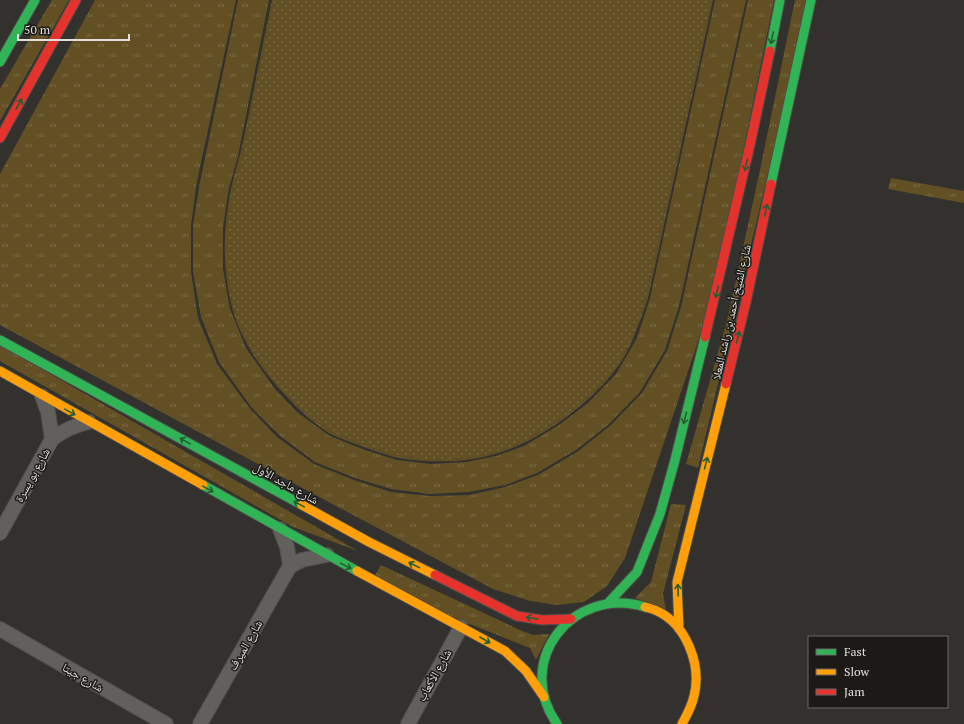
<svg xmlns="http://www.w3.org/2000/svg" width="964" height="724" font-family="'PT Serif','Noto Naskh Arabic',serif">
	<defs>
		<pattern id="grass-dots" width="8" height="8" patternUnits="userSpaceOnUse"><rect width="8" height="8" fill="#625024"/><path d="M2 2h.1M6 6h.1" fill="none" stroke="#786943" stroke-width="1.8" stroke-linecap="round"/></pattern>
		<pattern id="park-tufts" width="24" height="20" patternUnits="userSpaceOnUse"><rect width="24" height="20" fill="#625024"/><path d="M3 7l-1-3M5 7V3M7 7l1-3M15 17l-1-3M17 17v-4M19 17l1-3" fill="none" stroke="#786943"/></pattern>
	</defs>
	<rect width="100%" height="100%" fill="#32312e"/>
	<!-- grass -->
	<path fill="url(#grass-dots)" d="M273 0H711L646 297 634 336 613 372 586 400 556 422 522 442 495 453 465 458 431 460 398 456 366 446 332 432 301 410 278 387 249 346 233 308 227 269V228L233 189 242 157Z"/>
	<!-- park -->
	<path fill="url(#park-tufts)" d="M52 0H69L0 121V89Z
		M95 0H236L197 181 191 225V272L198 318 217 364 251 410 277 437 314 464 354 480 391 492 430 496 470 495 505 487 538 475 577 452 610 426 642 393 667 351 681 307 748 0H774L714 294 625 558 607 586 584 602 557 605 530 601 493 589 336 506 0 325V174Z
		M238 0H269L238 156 229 188 223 227V269L230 309 246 348 275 389 298 413 330 436 365 450 397 460 431 464 466 462 496 456 524 446 559 425 588 403 616 374 637 338 650 298 715 0H746L679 306 665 350 640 392 608 425 576 450 537 473 505 485 469 492 430 494 391 489 355 478 315 462 279 435 252 408 219 362 201 317 193 272V225L200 182Z
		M272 0H273L242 157 233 189 227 228V269L233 308 249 346 278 387 301 410 332 432 366 446 398 456 431 460 465 458 495 453 522 442 556 422 586 400 613 372 634 336 646 297 711 0H713L648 298C639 324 631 351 613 373 587 406 536 443 495 454 465 463 430 463 399 458 384 455 368 448 353 443 346 440 336 437 329 433 314 423 301 412 289 399 265 375 240 340 232 307 222 268 223 228 231 189 234 173 240 158 243 142 253 95 262 47 272 0Z
		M795 0H809L698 468 686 464 727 321 760 170Z
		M891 178 964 191V203L888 189Z
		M0 345 358 551 293 527 0 361Z
		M671 504 686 505 663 594 666 610 635 598 651 582Z
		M381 565 520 630 533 635 549 634 536 660 530 648 440 612 375 575Z"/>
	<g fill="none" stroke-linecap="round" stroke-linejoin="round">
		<defs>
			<path id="street" d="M42 396 48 412 52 439
				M280 529 287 547 290 566
				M0 533 52 439C64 430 75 425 89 422
				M0 629 166 724
				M200 724 290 566 302 560 327 555
				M408 724 461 627"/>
			<path id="fast" d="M770 51 780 0
				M0 62 35 0
				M771 184 811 0
				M0 340 302 505
				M203 485 357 571
				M609 602 637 572 660 514 675 460 705 337
				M557 724C513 662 572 585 645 607"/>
			<path id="slow" d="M0 371 203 485
				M302 505 369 542 435 575
				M357 571 505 651 526 671 544 697
				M645 607C649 608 653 609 657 611 686 624 702 665 694 696 692 706 687 715 682 724
				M679 629 677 582 726 384"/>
			<path id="jam" d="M0 138 76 0
				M705 337 750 145 770 51
				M726 384 746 302 771 184
				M435 575 517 616 542 620 571 619"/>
		</defs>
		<!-- street casing -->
		<use href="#street" stroke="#4e4d4a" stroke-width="16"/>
		<!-- fast casing -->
		<use href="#fast" stroke="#4e4d4a" stroke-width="11"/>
		<!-- slow casing -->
		<use href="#slow" stroke="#4e4d4a" stroke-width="11"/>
		<!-- jam casing -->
		<use href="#jam" stroke="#4e4d4a" stroke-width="11"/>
		<!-- street -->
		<use href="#street" stroke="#61605d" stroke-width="14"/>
		<!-- fast -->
		<use href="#fast" stroke="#30b455" stroke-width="9"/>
		<!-- slow -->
		<use href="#slow" stroke="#ff9f0a" stroke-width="9"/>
		<!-- jam -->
		<use href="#jam" stroke="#e5322d" stroke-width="9"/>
	</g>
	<!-- one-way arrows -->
	<defs><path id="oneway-shaft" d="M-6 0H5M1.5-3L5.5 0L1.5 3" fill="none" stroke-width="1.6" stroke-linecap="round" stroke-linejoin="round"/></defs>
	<g stroke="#245f33">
		<use href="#oneway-shaft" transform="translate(772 38) rotate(102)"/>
		<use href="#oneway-shaft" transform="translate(19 104) rotate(-61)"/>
		<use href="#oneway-shaft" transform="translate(746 165) rotate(103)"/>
		<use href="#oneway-shaft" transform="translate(766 210) rotate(-78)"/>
		<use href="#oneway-shaft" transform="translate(717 292) rotate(103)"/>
		<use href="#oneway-shaft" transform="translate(738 337) rotate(-76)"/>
		<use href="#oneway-shaft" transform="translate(70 412) rotate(29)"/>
		<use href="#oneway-shaft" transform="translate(685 418) rotate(104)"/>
		<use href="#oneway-shaft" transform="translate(185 441) rotate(-151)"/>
		<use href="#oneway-shaft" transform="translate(706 463) rotate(-76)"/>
		<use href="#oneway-shaft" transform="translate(208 489) rotate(29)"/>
		<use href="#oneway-shaft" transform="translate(299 504) rotate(-151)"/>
		<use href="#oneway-shaft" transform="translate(414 565) rotate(-154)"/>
		<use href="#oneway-shaft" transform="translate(346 566) rotate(28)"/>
		<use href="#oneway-shaft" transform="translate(678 590) rotate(-92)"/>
		<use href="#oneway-shaft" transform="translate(532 618) rotate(-171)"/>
		<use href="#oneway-shaft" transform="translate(485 640) rotate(30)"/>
	</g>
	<g text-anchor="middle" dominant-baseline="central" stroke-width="3" stroke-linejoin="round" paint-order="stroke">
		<!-- street labels -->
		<g font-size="12" fill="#e1e0dc" stroke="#1b1a17">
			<text transform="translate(731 312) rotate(-77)">شارع الشيخ أحمد بن راشد المعلا</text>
			<text transform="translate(32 475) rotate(-61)">شارع بو يسرة</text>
			<text transform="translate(286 483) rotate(29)">شارع ماجد الأول</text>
			<text transform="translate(245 645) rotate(-60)">شارع الميرف</text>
			<text transform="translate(434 675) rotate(-61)">شارع الأكعاب</text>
			<text transform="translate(83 677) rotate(30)">شارع جيتا</text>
		</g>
	</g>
	<!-- legend -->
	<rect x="808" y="636" width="140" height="72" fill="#1b1a17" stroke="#6a6966"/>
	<rect x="816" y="649" width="20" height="6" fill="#30b455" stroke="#6a6966"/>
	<text x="844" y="656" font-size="12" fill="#e1e0dc">Fast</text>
	<rect x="816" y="669" width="20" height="6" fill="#ff9f0a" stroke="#6a6966"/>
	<text x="844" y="676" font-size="12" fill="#e1e0dc">Slow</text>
	<rect x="816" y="689" width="20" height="6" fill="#e5322d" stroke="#6a6966"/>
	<text x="844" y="696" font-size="12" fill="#e1e0dc">Jam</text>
	<!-- scale -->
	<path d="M18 34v6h111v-6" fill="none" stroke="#e1e0dc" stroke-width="2"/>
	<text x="24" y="34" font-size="12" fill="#e1e0dc" stroke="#1b1a17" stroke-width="3" paint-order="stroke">50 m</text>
</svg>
